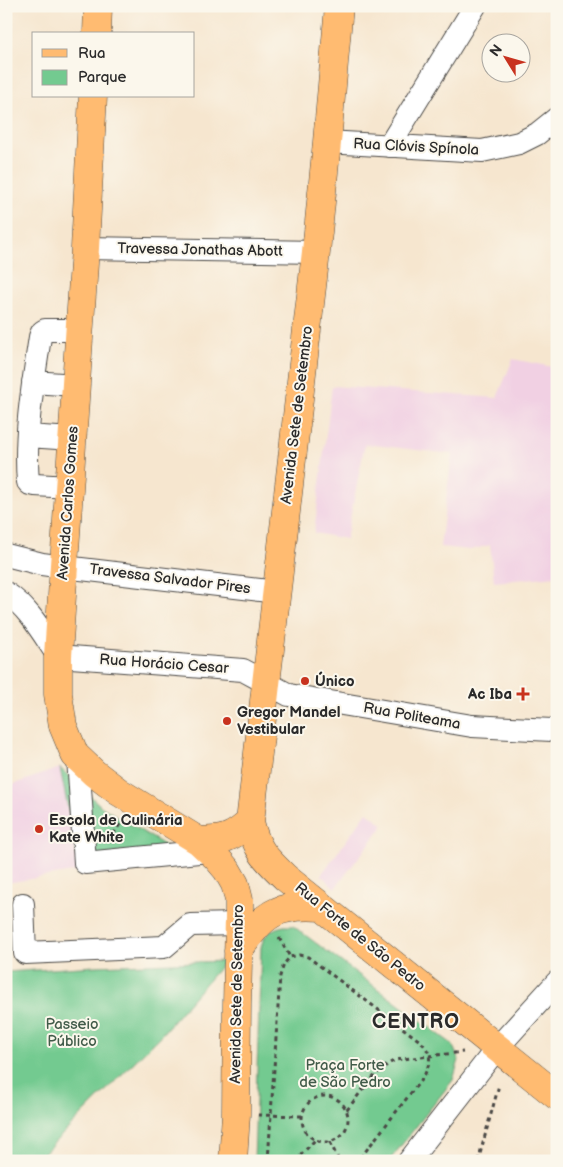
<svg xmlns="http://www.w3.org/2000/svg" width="563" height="1167" font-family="'Balsamiq Sans',sans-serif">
	<rect width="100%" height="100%" fill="#fbf7ec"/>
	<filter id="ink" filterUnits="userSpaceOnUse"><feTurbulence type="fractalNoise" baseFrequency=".02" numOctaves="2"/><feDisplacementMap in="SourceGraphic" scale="10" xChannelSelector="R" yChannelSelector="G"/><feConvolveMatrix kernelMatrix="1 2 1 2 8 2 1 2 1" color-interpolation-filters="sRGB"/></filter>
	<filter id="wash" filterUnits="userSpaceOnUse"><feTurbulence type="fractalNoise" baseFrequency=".0096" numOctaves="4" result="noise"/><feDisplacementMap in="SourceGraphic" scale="20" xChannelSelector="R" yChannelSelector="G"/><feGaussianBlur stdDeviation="1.12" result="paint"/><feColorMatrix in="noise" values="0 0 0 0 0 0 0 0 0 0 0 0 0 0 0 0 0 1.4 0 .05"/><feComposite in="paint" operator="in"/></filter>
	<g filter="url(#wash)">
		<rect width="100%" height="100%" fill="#f6e6cf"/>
		<!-- built -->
		<path fill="#f1d0e3" d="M513 359 557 368V576L494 582 490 545 470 550 440 547 452 454 365 444 346 539 314 533 332 386 497 398Z
			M60 768 79 871 6 883V787Z
			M367 812 384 825 335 888 321 875Z"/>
		<!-- green -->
		<path fill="#73ca90" stroke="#4f7a5e" d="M60 768 102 807 189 860 79 864Z
			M284 926H293L452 1044 459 1060 453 1080 389 1161H254L261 947C264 934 272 928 284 926Z
			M225 961 161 1035 36 1161H6V972L95 966Z"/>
	</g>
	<g filter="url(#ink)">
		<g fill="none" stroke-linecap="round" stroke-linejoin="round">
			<defs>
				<path id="minor" d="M327 142 482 151 519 143 537 134 557 118
					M389 146 475 6
					M85 248 316 252
					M33 382 76 385
					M28 436 72 439
					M69 487 35 485 30 484 28 482C24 434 33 384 40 337L42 332 45 330H79
					M6 555 42 564 64 567 277 592
					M6 593C29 608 43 634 58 656L243 670 289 695 472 726 552 730
					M78 758 85 863 209 851
					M23 904 25 953 164 947 190 925 239 924
					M409 1161 497 1048 557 982"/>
				<path id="major" d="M339 6 327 142 316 252 250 822C257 851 265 858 286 878L557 1096
					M97 34 98 6
					M93 96 85 248 58 656V694L63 726 75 755 94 773 119 792 199 841 216 857 227 870 235 884 239 900V918L237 1004 236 1114 233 1161
					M199 841C224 840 231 839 250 822
					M238 951C264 914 275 904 321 907"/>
			</defs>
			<!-- minor casing -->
			<use href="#minor" stroke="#494744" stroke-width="24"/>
			<!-- major casing -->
			<use href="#major" stroke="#494744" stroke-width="29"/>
			<!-- path -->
			<path stroke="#494744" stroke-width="3" stroke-dasharray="4 4" stroke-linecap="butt" d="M109 841 122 821
				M279 938 290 957
				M302 1119a23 23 0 1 1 46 0a23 23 0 1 1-46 0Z
				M347 1110C361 1092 374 1072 395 1060L463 1052
				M258 1115 303 1116
				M330 1142 339 1161
				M362 1156 368 1161
				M268 1161 280 976 284 964 290 957 299 955 308 957 420 1041C433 1054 431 1061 424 1076L358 1161
				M295 1161 315 1140
				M478 1161 499 1085"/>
			<!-- minor -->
			<use href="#minor" stroke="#fff" stroke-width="22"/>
			<!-- major -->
			<use href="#major" stroke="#ffbb71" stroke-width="28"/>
		</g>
	</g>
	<!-- markers -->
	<g fill="#c8321e" stroke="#fbf7ec" stroke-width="2">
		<circle cx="305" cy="681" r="5"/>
		<path d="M520.5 686.5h5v5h5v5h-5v5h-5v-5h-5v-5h5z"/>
		<circle cx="227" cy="721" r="5"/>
		<circle cx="39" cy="829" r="5"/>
	</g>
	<g text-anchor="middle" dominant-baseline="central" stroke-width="4" stroke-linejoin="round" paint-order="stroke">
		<!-- street labels -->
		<g font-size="15" fill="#2b2b2b" stroke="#fbf7ec">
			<text transform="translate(416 147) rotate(3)">Rua Clóvis Spínola</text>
			<text transform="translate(200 250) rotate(1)">Travessa Jonathas Abott</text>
			<text transform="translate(297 415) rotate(-83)">Avenida Sete de Setembro</text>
			<text transform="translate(68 503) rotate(-86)">Avenida Carlos Gomes</text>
			<text transform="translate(170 579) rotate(7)">Travessa Salvador Pires</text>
			<text transform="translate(164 664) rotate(4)">Rua Horácio Cesar</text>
			<text transform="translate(412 716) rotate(10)">Rua Politeama</text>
			<text transform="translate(360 937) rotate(39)">Rua Forte de São Pedro</text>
			<text transform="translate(237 994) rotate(-89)">Avenida Sete de Setembro</text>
		</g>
		<!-- poi labels -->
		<g font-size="15" font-weight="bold" fill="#2b2b2b" stroke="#fbf7ec" text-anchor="start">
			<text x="315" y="681">Único</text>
			<text x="512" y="694" text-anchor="end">Ac Iba</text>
			<text x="237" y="712">Gregor Mandel<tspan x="237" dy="17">Vestibular</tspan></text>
			<text x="49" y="820">Escola de Culinária<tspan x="49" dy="17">Kate White</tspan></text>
		</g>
		<!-- park labels -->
		<g font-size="15" fill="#415b49" stroke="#fbf7ec">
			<text x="72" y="1024">Passeio<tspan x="72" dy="17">Público</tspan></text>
			<text x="345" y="1065">Praça Forte<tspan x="345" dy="17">de São Pedro</tspan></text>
		</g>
		<!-- district labels -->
		<g font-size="20" font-weight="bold" letter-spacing="1" fill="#2b2b2b" stroke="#fbf7ec">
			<text x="416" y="1022">CENTRO</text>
		</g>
	</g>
	<!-- margin -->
	<rect width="563" height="1167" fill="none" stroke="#fbf7ec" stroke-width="25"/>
	<!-- legend -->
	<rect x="32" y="32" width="162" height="65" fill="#fbf7ec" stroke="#a8a59f"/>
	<rect x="42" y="49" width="25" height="8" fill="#ffbb71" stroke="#a8a59f"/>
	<text x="78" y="58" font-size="15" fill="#2b2b2b">Rua</text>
	<rect x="42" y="70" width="25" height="15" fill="#73ca90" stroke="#a8a59f"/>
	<text x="78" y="82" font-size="15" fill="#2b2b2b">Parque</text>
	<!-- north arrow -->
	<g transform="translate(506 58) rotate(307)"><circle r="24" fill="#fbf7ec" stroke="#a8a59f"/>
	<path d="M0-4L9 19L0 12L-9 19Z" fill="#c8321e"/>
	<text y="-8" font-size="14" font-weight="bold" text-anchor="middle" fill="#2b2b2b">N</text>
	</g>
</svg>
